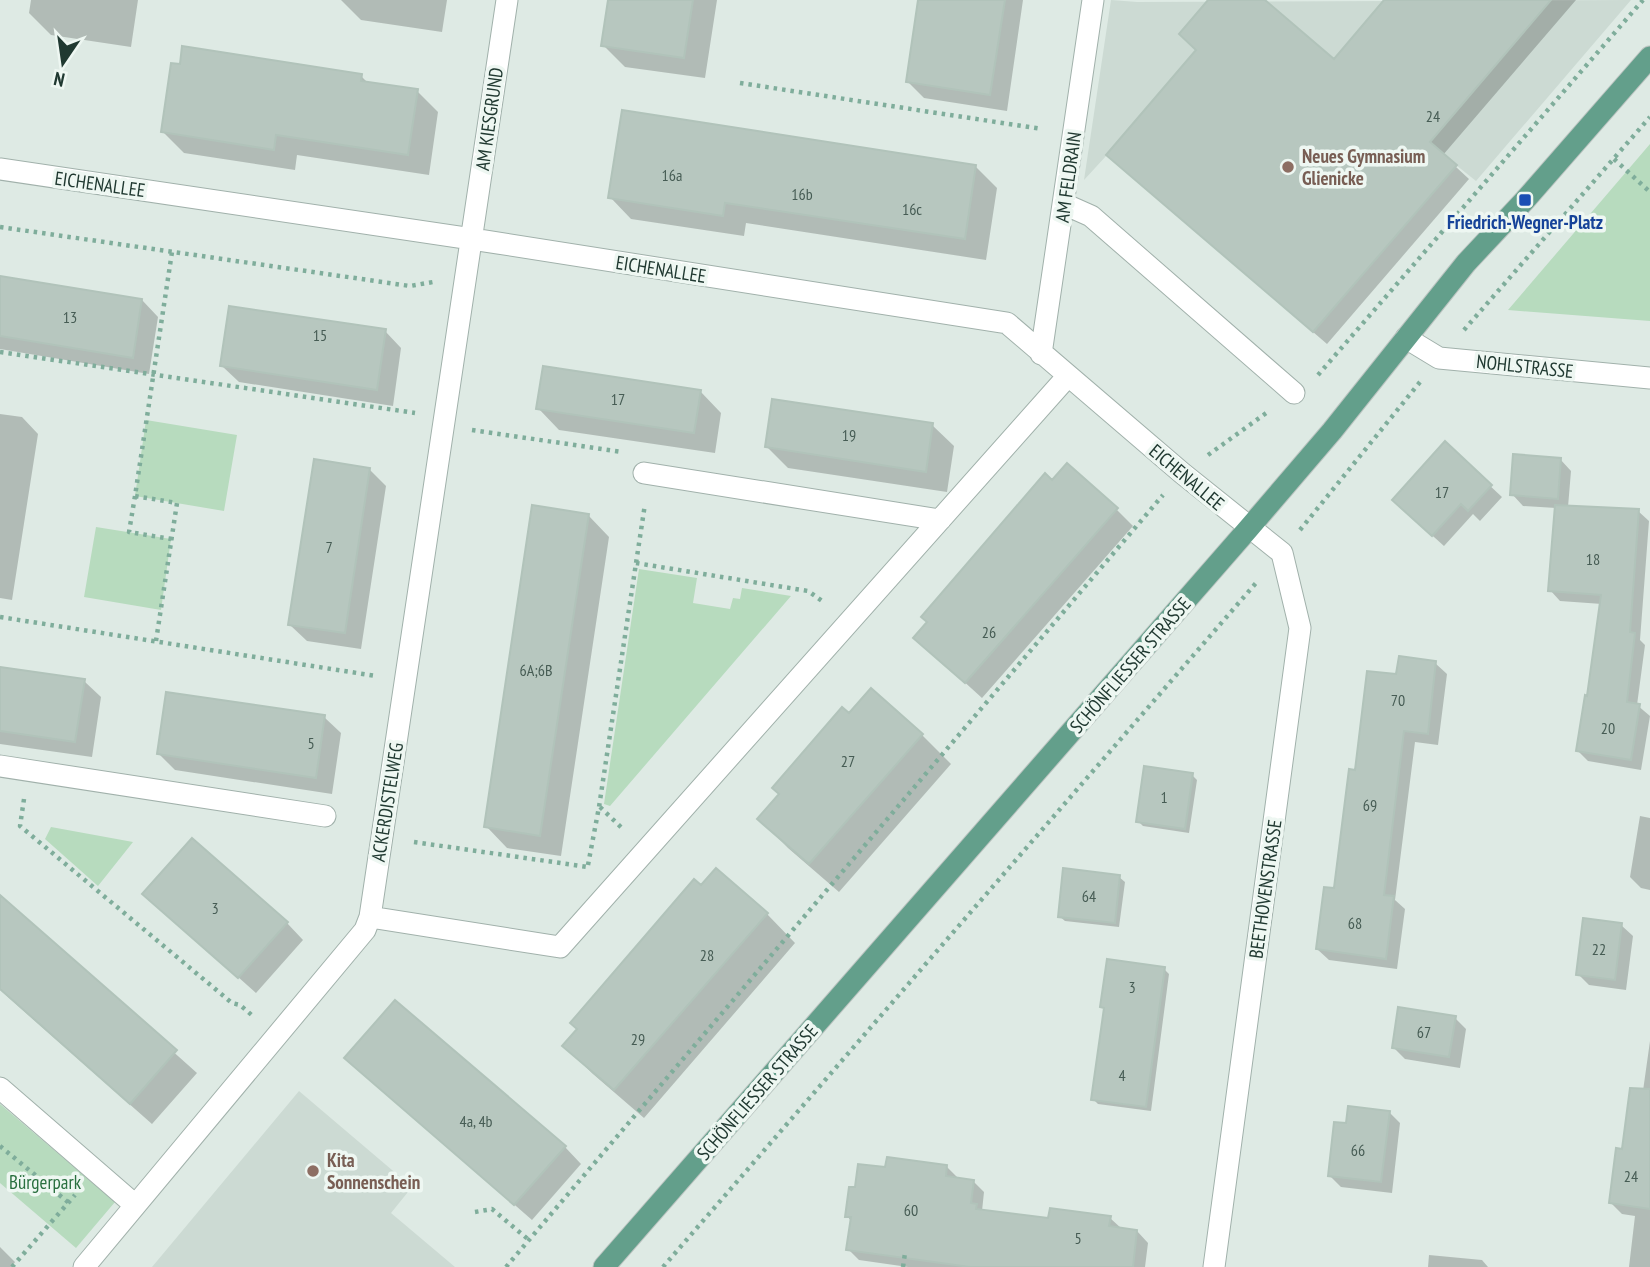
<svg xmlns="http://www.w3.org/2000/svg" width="1650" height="1267" font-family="'PT Sans Narrow',sans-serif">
	<rect width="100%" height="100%" fill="#deeae4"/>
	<!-- built -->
	<path fill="#ccdad3" d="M1111 0 1137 2 1631 0 1476 181 1456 165 1313 332 1107 155 1084 180Z
		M299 1091 412 1187 391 1213 455 1267H152Z"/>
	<!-- green -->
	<path fill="#b7dbbe" d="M1650 144V321L1508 310Z
		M146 420 237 435 224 511 135 496Z
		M96 527 171 539 161 610 84 597Z
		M639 569 697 578 693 603 730 609 733 598 740 599 742 588 791 596 610 806 604 804Z
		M51 827 133 842 98 886 45 839Z
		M0 1104 115 1202 76 1248 0 1183Z"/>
	<!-- shadow -->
	<path fill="#0003" d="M31 0H138L131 47 51 35 29 13Z
		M341 0H447L442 32 361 20Z
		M610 0H717L705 78 625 67 603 45Z
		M920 0H1023L1007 111 924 98 908 82Z
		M1210 0H1262L1334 61 1387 0H1576L1443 155 1469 179 1327 344 1122 168 1198 51Z
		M361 76 369 84 417 91 438 112 429 175 297 155 295 170 184 153 163 132Z
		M975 166 997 188 986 260 746 223 744 236 631 219 610 197Z
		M0 277 142 300 158 317 149 374 0 349Z
		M385 331 401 348 393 406 239 382 222 366Z
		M700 391 721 413 715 453 559 430 538 408Z
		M0 414 22 417 38 434 12 600 0 598Z
		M932 425 954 446 947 492 788 468 767 447Z
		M1445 444 1502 497 1480 521 1473 514 1444 546 1405 511Z
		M1560 459 1571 471 1568 507 1638 511 1649 521 1640 640 1645 645 1637 705 1650 716 1641 770 1588 761 1578 751 1589 698 1602 604 1560 601 1550 590 1556 508 1523 506 1512 494Z
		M370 470 386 486 361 649 307 641 290 625Z
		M1052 482 1116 509 1133 526 982 698 916 638Z
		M588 515 609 537 561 856 507 848 486 826Z
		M1435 663 1447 674 1438 745 1415 742 1395 900 1405 909 1397 969 1329 960 1317 949 1336 890 1357 772 1398 676Z
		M0 668 84 681 101 697 92 757 0 744Z
		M849 716 922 735 951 764 839 892 788 848 760 819Z
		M324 717 341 733 332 794 175 770 159 754Z
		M1192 775 1197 780 1189 833 1143 826 1138 821Z
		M1640 816 1650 818V890L1641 888 1630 877Z
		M1119 877 1125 882 1119 927 1065 921 1059 916Z
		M701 887 767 914 795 943 644 1118 593 1074 564 1046Z
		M145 894 287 923 303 940 256 993Z
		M0 897 197 1073 152 1124 0 990Z
		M1621 925 1633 936 1626 990 1589 985 1578 974Z
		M1164 969 1169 974 1151 1111 1098 1104 1093 1099 1105 1010 1102 1006Z
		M1455 1018 1466 1029 1460 1068 1405 1059 1394 1048Z
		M1650 1041V1267H1629L1635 1216 1622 1214 1611 1203 1623 1151 1642 1098Z
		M346 1058 565 1147 581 1164 532 1220Z
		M1389 1112 1400 1123 1392 1193 1341 1187 1330 1176 1347 1125Z
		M947 1167 958 1178 973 1181 984 1192 982 1211 1050 1220 1110 1218 1122 1229 1137 1231 1148 1243 1145 1267H908L859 1260 848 1249 852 1222 847 1216 856 1189 887 1169Z
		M0 1247 15 1262 12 1267H0Z
		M1429 1255 1482 1260 1488 1267H1428Z"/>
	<!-- building -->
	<path fill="#b7c7bf" stroke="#b1c3ba" stroke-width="2" d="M608 0H693L684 58 601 46Z
		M918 0H1005L990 95 906 82Z
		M1208 0H1265L1334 59 1384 0H1551L1430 142 1457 165 1313 332 1106 155 1196 50 1179 34Z
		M182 46 362 74 361 81 418 89 408 155 276 135 274 150 161 132 171 63 180 64Z
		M622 110 976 165 965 239 725 203 723 216 608 198Z
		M0 276 142 299 133 358 0 336Z
		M229 306 386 329 377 390 220 366Z
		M543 366 701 390 694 433 536 409Z
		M772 399 933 423 926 472 765 447Z
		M1445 441 1492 485 1468 511 1461 504 1432 536 1392 500Z
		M1513 454 1561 458 1558 499 1510 495Z
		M314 459 370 468 345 633 288 625Z
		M1067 463 1118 508 965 683 913 638 927 622 921 617 1045 473 1052 480Z
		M532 505 589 514 540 836 484 827Z
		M1555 505 1639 509 1630 632 1635 633 1627 702 1640 704 1631 760 1576 751 1585 695 1587 696 1601 595 1548 591Z
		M1399 656 1436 661 1428 734 1404 731 1384 895 1394 896 1386 959 1316 949 1324 887 1334 888 1349 769 1355 770 1367 671 1396 674Z
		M0 667 85 679 75 742 0 731Z
		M871 688 923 734 809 864 757 819 779 794 772 788 842 707 849 713Z
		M166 692 325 715 316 778 157 754Z
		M1144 766 1193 773 1185 829 1136 822Z
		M192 838 288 922 238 978 142 894Z
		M716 868 768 913 614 1090 562 1046 577 1029 570 1023 694 879 701 885Z
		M1063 868 1120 875 1115 923 1058 917Z
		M0 895 177 1050 130 1104 0 989Z
		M1583 918 1622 923 1615 980 1576 975Z
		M1107 959 1165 967 1146 1107 1091 1100 1104 1008 1100 1007Z
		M395 1000 566 1146 514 1205 344 1058Z
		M1398 1007 1456 1016 1449 1057 1392 1048Z
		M1630 1088 1650 1089V1209L1609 1203 1616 1148 1622 1149Z
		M1348 1106 1390 1111 1381 1182 1328 1176 1334 1122 1346 1123Z
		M887 1157 947 1165 946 1176 974 1180 971 1203 977 1204 976 1209 1048 1218 1050 1208 1111 1216 1109 1226 1137 1230 1133 1267H970L846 1250 851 1217H845L849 1187H855L858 1164 885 1167Z"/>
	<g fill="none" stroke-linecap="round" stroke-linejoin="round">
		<defs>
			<path id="minor" d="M0 169 472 239 1007 323 1182 473 1282 553 1300 628 1214 1267
				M1064 204 1091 216 1294 393
				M1406 338 1439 358 1650 378
				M1041 354 1093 0
				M644 473 940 520
				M0 766 325 816
				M370 917 560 947 1067 377
				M0 1088 135 1205
				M84 1267 365 930 370 917 507 0"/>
			<path id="major" d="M604 1267 1249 528 1332 431 1466 263 1525 200 1650 57"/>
		</defs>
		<!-- minor casing -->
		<use href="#minor" stroke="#a1b1ab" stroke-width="23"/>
		<!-- major casing -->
		<use href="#major" stroke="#bcc4c1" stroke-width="23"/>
		<!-- path -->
		<path stroke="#7fad9b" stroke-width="4.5" stroke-dasharray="3.5 5" stroke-linecap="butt" d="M740 83 1042 129
			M1614 159 1650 192
			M0 227 410 286 433 282
			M1464 330 1650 117
			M0 352 415 413
			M1318 375 1643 0
			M472 430 622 452
			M1208 455 1269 411
			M135 496 129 532 171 539
			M1300 530 1420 382
			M636 563 808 591 825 603
			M0 617 376 676
			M156 641 177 503 135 496 172 252
			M24 799 20 826 232 1003 240 1005 254 1017
			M600 807 624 830
			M414 842 588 867
			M588 865 599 807 645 504
			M0 1146 69 1203
			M475 1212 492 1209 529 1240
			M12 1267 75 1195
			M506 1267 1163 495
			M663 1267 1256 583
			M903 1267 905 1253"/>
		<!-- minor -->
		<use href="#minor" stroke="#fff" stroke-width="21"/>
		<!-- major -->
		<use href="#major" stroke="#639f8b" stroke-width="21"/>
	</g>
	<!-- markers -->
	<g fill="#8d6e63" stroke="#eef7f2" stroke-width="2.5">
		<circle cx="1288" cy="167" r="7"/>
		<circle cx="313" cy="1171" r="7"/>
	</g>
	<rect fill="#1a4fb4" stroke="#eef7f2" stroke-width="2.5" x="1518" y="193" width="14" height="14" rx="3.5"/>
	<g text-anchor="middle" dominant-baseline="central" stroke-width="7" stroke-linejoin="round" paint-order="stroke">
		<!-- number labels -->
		<g font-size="16" fill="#465c54">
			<text x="1433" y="116">24</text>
			<text x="672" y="175">16a</text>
			<text x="802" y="194">16b</text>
			<text x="912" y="209">16c</text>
			<text x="70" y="317">13</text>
			<text x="320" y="335">15</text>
			<text x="618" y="399">17</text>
			<text x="849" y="435">19</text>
			<text x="1442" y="492">17</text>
			<text x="329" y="547">7</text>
			<text x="1593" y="559">18</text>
			<text x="989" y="632">26</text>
			<text x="536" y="670">6A;6B</text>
			<text x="1398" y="700">70</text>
			<text x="1608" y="728">20</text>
			<text x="311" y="743">5</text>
			<text x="848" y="761">27</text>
			<text x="1164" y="797">1</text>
			<text x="1370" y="805">69</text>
			<text x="1089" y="896">64</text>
			<text x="215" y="908">3</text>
			<text x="1355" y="923">68</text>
			<text x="1599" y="949">22</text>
			<text x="707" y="955">28</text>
			<text x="1132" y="987">3</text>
			<text x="1424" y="1032">67</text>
			<text x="638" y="1039">29</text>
			<text x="1122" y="1075">4</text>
			<text x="476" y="1121">4a, 4b</text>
			<text x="1358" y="1150">66</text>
			<text x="1631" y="1176">24</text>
			<text x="911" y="1210">60</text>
			<text x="1078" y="1238">5</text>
		</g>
		<!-- street labels -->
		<g font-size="19" fill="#203931" stroke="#eef7f2">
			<text transform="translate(489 119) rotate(-82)">AM KIESGRUND</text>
			<text transform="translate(1068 177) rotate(-82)">AM FELDRAIN</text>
			<text transform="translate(100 184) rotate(8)">EICHENALLEE</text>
			<text transform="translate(661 269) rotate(9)">EICHENALLEE</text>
			<text transform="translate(1525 366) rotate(6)">NOHLSTRASSE</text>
			<text transform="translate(1187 477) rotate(40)">EICHENALLEE</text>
			<text transform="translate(1130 665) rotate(-49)">SCHÖNFLIESSER STRASSE</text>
			<text transform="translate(387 802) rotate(-81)">ACKERDISTELWEG</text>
			<text transform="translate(1265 889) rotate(-82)">BEETHOVENSTRASSE</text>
			<text transform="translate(757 1092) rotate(-49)">SCHÖNFLIESSER STRASSE</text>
		</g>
		<!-- education labels -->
		<g font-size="19" font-weight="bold" fill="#785e54" stroke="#eef7f2" text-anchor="start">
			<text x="1302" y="156">Neues Gymnasium<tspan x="1302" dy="22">Glienicke</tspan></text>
			<text x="327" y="1160">Kita<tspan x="327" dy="22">Sonnenschein</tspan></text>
		</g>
		<!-- transit labels -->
		<g font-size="19" font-weight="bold" fill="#164399" stroke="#eef7f2">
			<text x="1525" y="222">Friedrich-Wegner-Platz</text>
		</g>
		<!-- park labels -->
		<g font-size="19" fill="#2a7040" stroke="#eef7f2">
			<text x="45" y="1182">Bürgerpark</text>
		</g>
	</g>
	<!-- north arrow -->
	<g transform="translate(63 63) rotate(193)" stroke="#eef7f2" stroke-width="5" paint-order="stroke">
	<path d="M0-5L12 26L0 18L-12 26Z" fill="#203931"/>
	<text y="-10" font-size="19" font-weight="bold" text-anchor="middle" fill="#203931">N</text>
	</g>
</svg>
